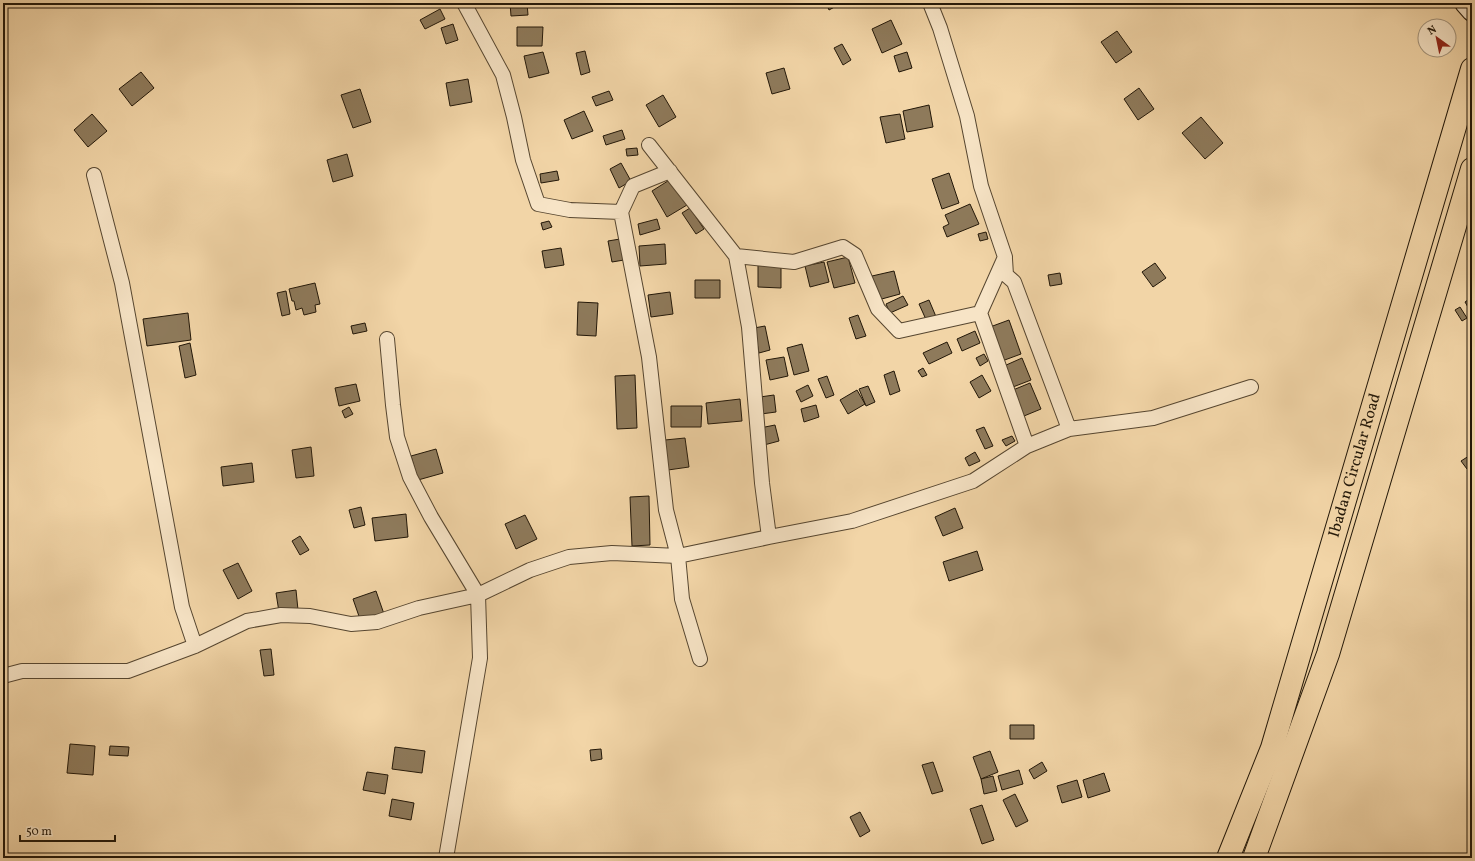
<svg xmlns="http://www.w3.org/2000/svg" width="1475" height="861" font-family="Vollkorn,serif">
	<rect width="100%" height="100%" fill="#f2d5a7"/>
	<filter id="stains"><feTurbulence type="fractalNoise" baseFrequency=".005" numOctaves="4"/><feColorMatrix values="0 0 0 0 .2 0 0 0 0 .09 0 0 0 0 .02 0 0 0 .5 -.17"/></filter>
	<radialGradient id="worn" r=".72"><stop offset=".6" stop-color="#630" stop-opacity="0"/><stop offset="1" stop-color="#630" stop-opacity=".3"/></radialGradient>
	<!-- building -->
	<path fill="#8e7a5b" stroke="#221708" d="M510 3H527L528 15 511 16Z
		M826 3H840V4L829 10Z
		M440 9 445 19 425 29 420 20Z
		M891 20 902 44 882 53 872 29Z
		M453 24 458 40 446 44 441 28Z
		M517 27H543L542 46H517Z
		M1117 31 1132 52 1116 63 1101 42Z
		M842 44 851 60 843 65 834 48Z
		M585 51 590 72 581 75 576 53Z
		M543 52 549 73 529 78 524 56Z
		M907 52 912 68 899 72 894 56Z
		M784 68 790 89 772 94 766 73Z
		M141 72 154 88 132 106 119 89Z
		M468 79 472 102 450 106 446 83Z
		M1139 88 1154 109 1138 120 1124 99Z
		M360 89 371 122 353 128 341 95Z
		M609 91 613 100 596 106 592 97Z
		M663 95 676 117 659 127 646 105Z
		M929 105 933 127 907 132 903 111Z
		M584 111 593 131 572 139 564 120Z
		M92 114 107 131 88 147 74 130Z
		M900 114 905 139 886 143 880 117Z
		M1201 117 1223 143 1205 159 1182 133Z
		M622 130 625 139 606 145 603 136Z
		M637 148 638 155 627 156 626 149Z
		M347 154 353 176 333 182 327 160Z
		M621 163 631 181 619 188 610 169Z
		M557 171 559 180 541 183 540 174Z
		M949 173 959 203 942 209 932 179Z
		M671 179 687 205 667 217 652 191Z
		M970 204 979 224 947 237 943 227 949 224 945 215Z
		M690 208 704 229 696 234 682 213Z
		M657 219 660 229 640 235 638 224Z
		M549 221 552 227 543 230 541 223Z
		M986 232 988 239 980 241 978 234Z
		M620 239 624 260 612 262 608 241Z
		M665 244 666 264 640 266 639 246Z
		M561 248 564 265 545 268 542 251Z
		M848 257 855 283 834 288 827 262Z
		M758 262 781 263V288L758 287Z
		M824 262 829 282 810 287 805 266Z
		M1155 263 1166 278 1153 287 1142 272Z
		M894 271 900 294 878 300 872 276Z
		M1060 273 1062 284 1050 286 1048 275Z
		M695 280H720V298H695Z
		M315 283 320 304 315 305 316 312 304 315 302 308 296 310 294 301H292L289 289Z
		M286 291 290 314 282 316 277 293Z
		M670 292 673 314 651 317 648 295Z
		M903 296 908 305 890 313 886 304Z
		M1472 297V314L1465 302Z
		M929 300 937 319 928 324 919 304Z
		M578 302 598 303 596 336 577 335Z
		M1460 307 1467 318 1462 321 1455 310Z
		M188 313 191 340 147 346 143 319Z
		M858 315 866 336 856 339 849 318Z
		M1009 320 1021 354 1002 361 990 327Z
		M365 323 367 331 353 334 351 326Z
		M765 326 770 350 759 353 754 328Z
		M975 331 980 343 962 351 957 339Z
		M947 342 952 353 929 364 923 353Z
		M190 343 196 375 185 378 179 346Z
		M802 344 809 371 794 375 787 348Z
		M984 354 988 361 980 366 976 358Z
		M784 357 788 376 770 380 766 360Z
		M1022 358 1031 380 1013 387 1004 366Z
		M923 368 927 375 922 377 918 371Z
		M894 371 900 391 890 395 884 375Z
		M635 375 637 428 617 429 615 376Z
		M982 375 991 391 979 398 970 382Z
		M827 376 834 395 826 398 818 379Z
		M1030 383 1041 409 1024 416 1013 390Z
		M356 384 360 401 339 406 335 388Z
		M808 385 813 396 801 402 796 391Z
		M868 386 875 402 866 406 859 389Z
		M857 390 865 404 848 414 840 400Z
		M774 395 776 412 761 414 760 397Z
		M740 399 742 421 708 424 706 403Z
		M816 405 819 417 804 422 801 409Z
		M671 406H702L701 427H671Z
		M349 407 353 414 345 418 342 411Z
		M775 425 779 441 764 445 760 428Z
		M984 427 993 446 985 449 976 430Z
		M1012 436 1015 441 1006 446 1002 440Z
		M685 438 689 467 668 470 665 440Z
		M311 447 314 476 296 478 292 450Z
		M436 449 443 473 418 480 411 456Z
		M975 452 980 461 969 466 965 458Z
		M1472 454V465L1467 469 1461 461Z
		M252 463 254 482 223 486 221 467Z
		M649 496 650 545 632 546 630 497Z
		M361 507 365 525 354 528 349 510Z
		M955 508 963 528 943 536 935 517Z
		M406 514 408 537 375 541 372 518Z
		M525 515 537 539 516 549 505 524Z
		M300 536 309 550 300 555 292 541Z
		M977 551 983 570 949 581 943 562Z
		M238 563 252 591 238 599 223 570Z
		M296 590 298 610 279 612 276 593Z
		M376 591 384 614 361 622 353 599Z
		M271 649 274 675 264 676 260 650Z
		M1010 725H1034V739H1010Z
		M70 744 95 746 93 775 67 773Z
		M110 746 129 747 128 756 109 755Z
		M395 747 425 751 422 773 392 769Z
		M601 749 602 759 591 761 590 750Z
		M990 751 998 772 981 779 973 757Z
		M933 762 943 791 932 794 922 765Z
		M1042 762 1047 771 1034 779 1029 770Z
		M1019 770 1023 784 1002 790 998 776Z
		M367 772 388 775 385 794 363 790Z
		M1104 773 1110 791 1088 798 1083 780Z
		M993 776 997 791 984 794 981 779Z
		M1077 780 1082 797 1062 803 1057 786Z
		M1015 794 1028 821 1016 827 1003 800Z
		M392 799 414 803 411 820 389 816Z
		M982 805 994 840 982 844 970 809Z
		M860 812 870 831 860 837 850 817Z"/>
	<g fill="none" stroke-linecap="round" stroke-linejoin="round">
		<defs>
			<path id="street" d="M464 3 503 75 514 117 523 160 538 204 570 210 621 212
				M930 3 940 28 967 116 981 186 1005 257 980 313 1027 446
				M649 145 736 256 749 327 762 483 769 537 852 521 973 481 1027 446 1069 429 1153 418 1251 387
				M670 171 633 186 621 212 649 357 666 510 678 556 769 537
				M94 175 122 283 182 607 195 646
				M736 256 794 262 843 247 855 255 878 309 899 331 980 313
				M1005 259 1006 275 1014 282 1069 429
				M387 339 393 405 397 437 410 477 431 517 478 595 480 658 446 858
				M3 676 22 671H128L195 646 247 621 281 615 310 616 351 624 377 622 419 608 478 595 530 570 569 557 612 553 678 556 682 599 700 659"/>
			<path id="secondary" d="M1465 3 1472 11"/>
			<g id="highway">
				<path id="s1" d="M1228 858 1272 748 1472 69"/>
				<path d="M1254 858 1328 654 1472 169"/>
			</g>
		</defs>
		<!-- street casing -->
		<use href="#street" stroke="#564630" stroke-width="16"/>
		<!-- secondary casing -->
		<use href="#secondary" stroke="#221708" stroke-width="22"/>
		<!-- highway casing -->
		<use href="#highway" stroke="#221708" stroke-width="24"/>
		<!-- street -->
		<use href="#street" stroke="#f7e4c6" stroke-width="14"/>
		<!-- secondary -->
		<use href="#secondary" stroke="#f7e4c6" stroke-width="20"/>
		<!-- highway -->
		<use href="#highway" stroke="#f2d5a7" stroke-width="22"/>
	</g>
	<g text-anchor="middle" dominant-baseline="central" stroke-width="4" stroke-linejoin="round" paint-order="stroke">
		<!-- street labels -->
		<g font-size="16" fill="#221708" stroke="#f7e4c6">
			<text stroke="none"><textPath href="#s1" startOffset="413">Ibadan Circular Road</textPath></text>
		</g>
	</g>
	<!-- margin -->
	<rect width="1475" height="861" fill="none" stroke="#f2d5a7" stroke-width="16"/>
	<rect x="4" y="4" width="1467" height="853" fill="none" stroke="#221708" stroke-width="2"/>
	<rect x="8" y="8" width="1459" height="845" fill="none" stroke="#221708"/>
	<!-- north arrow -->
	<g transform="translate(1437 38) rotate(327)"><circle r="19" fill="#f7e4c6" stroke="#a2927a"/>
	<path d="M0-3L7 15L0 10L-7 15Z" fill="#8f2418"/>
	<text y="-6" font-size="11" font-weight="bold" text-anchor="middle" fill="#221708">N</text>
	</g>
	<!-- scale -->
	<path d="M20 835v6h95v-6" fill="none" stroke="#221708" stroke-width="2"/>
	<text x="26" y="835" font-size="12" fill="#221708" stroke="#f7e4c6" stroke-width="3" paint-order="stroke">50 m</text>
	<rect width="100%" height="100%" filter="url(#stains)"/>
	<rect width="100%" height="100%" fill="url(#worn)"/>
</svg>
